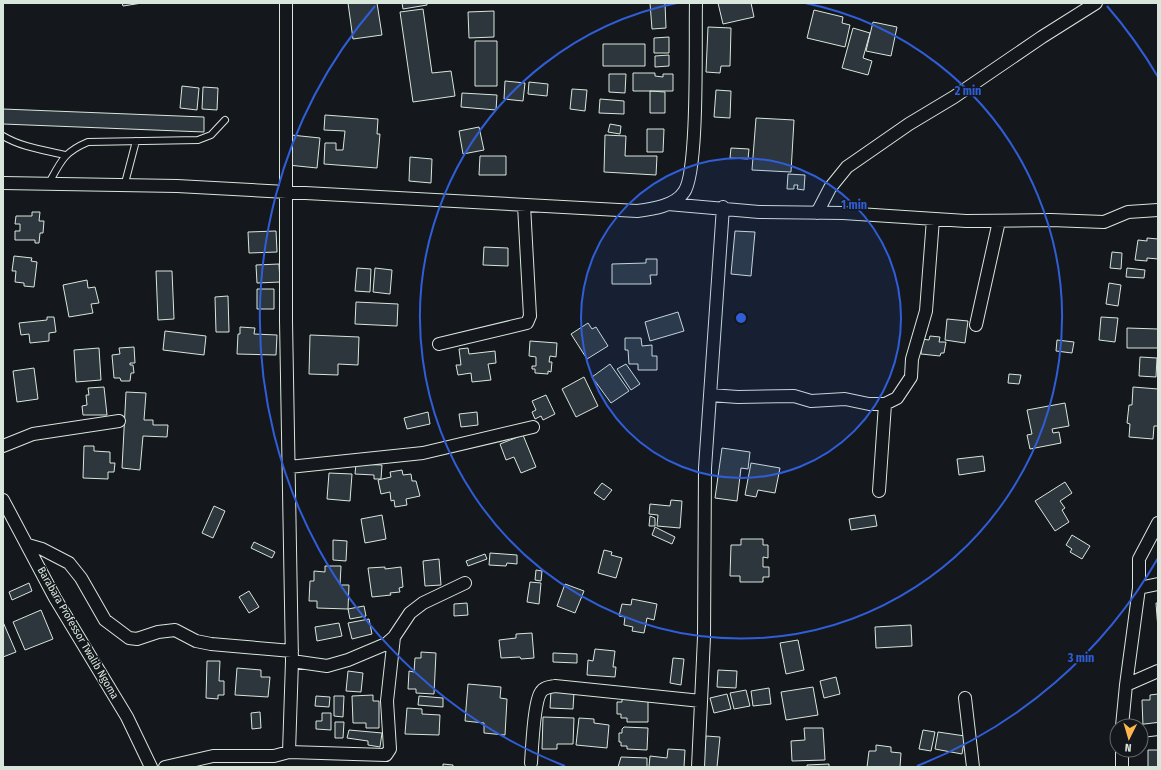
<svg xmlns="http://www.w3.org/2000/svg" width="1161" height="770" font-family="'Fira Sans Condensed',sans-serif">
	<rect width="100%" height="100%" fill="#14181c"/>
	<!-- building -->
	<path fill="#2c363c" stroke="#d8e6dc" d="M122 3H142L123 6Z
		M348 3H377L382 35 353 39Z
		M402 3H427V5L403 9Z
		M650 3H665L666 28 652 29Z
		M718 3H751L754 17 723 24Z
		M423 9 432 73 451 71 455 96 413 102 400 12Z
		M814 10 843 17 842 23 850 25 845 47 807 38Z
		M494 11V37L469 38 468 12Z
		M873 22 897 27 891 56 866 51Z
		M708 27 731 28 730 66H721L720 73 706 72Z
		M853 28 870 33 863 58 872 61 868 75 842 68Z
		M669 37V53H654V38Z
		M475 41H497V86H475Z
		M603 44H645V66H603Z
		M669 55V66L655 67V56Z
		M633 73H655V76L663 77V74H673V91H633Z
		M609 74H626L625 93 609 92Z
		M505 81 525 83 523 101 504 99Z
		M529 82 548 84 547 96 528 94Z
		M182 86 199 88 197 110 180 108Z
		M203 87 218 88 217 110 202 109Z
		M572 89 587 90 585 111 570 109Z
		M716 90 731 91 730 118 714 117Z
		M650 91 665 92V113H650Z
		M462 93 497 95 496 110 461 107Z
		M600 99 624 101V114L599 113Z
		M3 109 204 117V132L3 124Z
		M325 115 378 119 377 134H380L377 168 324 164 325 143H336V150H343L345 131 324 130Z
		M756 118 794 120 791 172 752 170Z
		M610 124 621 126 620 134 608 132Z
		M479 127 484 150 463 154 459 131Z
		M647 129H664L663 152H647Z
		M291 135 320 138 317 168 288 165Z
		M605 135 626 136 625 156H657L656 175 604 172Z
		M731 148 749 149 748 159 730 158Z
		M480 156H506V175H479Z
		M410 157 432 159 431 183 409 181Z
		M788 174 805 175 804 190 797 189 798 185H794V189H787Z
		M32 212H40L39 221H44L43 233H40L39 243H35V240H15V231H20V224H15L16 216H32Z
		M276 231 277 252 249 253 248 232Z
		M735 231 755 232 751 276 731 274Z
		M1147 238 1158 239V259L1147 258V261L1135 260 1138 240 1147 241Z
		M484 247 508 248V266L483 265Z
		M1112 252 1122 253 1121 269 1110 268Z
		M14 256 32 258 31 261 37 262 34 287 24 286V283L15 282 16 271H12Z
		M646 259H657V275H650L651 284H612V264L646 263Z
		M279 264 280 282 257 283 256 265Z
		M357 268 371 269 370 292 355 291Z
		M375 268 392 270 390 294 373 292Z
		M1127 268 1145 270 1144 278 1126 277Z
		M156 271H172L174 319 158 320Z
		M87 280 88 288 95 287 99 303 91 304 93 313 69 317 63 285Z
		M1109 283 1121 285 1118 306 1106 304Z
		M257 289H274V309H257Z
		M228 296 229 332H216L215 297Z
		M356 302 398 304 397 326 355 324Z
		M678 312 684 331 650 341 645 322Z
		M47 317H54L56 332 49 333V341L30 343 29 334 21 335 19 323 47 320Z
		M1101 317 1118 318 1115 342 1099 340Z
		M947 319 968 321 965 343 945 340Z
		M588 323 592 329 596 327 608 346 587 359 571 334Z
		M240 327 255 328 254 334 277 335 276 355 237 354 238 334H240Z
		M1127 328 1158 329V348H1127Z
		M165 331 206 336 204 355 163 350Z
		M310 335 359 337 358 365 338 364V375L309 374Z
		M930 336 940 337 939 342H946L944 353H941L940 356 921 354 922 339 929 340Z
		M625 338H641L642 346 652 345V356H657V370H638V364H629L628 350H625Z
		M1057 340 1074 342 1072 353 1056 351Z
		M530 341 557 343 556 357 550 356 549 362H552L551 372 548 371V374L535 373V369H532V366H536V357L529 356Z
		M134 347 135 363H130V365H133L134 373H131L130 381H121L120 378H114L112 355 120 354 119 348Z
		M99 348 101 380 76 382 74 350Z
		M468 348 469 354 495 351 496 363 488 364 491 380 472 382 471 373 458 375 456 365H461L459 349Z
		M1140 357 1157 358 1156 377 1139 376Z
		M610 364 629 391 611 403 592 377Z
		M626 364 640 384 631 390 617 369Z
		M34 368 38 399 17 402 13 371Z
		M1009 374 1021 375 1019 384 1008 383Z
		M584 377 598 406 576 417 562 389Z
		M104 387 107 415H83L82 406 87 405 86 395H89L88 388Z
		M1133 387 1158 389V426H1154L1153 439 1129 437 1130 424 1127 423 1129 405H1132Z
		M126 392 146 393 144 420H153V425H168L167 437 143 436 140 470 122 468Z
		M546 395 555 414 543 420 541 416 535 419 532 412 536 410 532 401Z
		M1065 403 1069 426 1052 429 1053 433 1059 432 1061 443 1030 449 1027 435 1032 434 1027 410Z
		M428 412 430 424 407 429 404 418Z
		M477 412 478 425 461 427 459 414Z
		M523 435 536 467 521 473 514 457 506 460 500 444Z
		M84 446H94V451L110 452V463H115L114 472H108V479L83 478Z
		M722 448 750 452 748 469 741 468 737 501 715 498Z
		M983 456 985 471 959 475 957 459Z
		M751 463 780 468 775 493 758 490 756 497 745 495Z
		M356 464 382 465 381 479H374V475L355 474Z
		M402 470 403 475 411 474 412 481H416L420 496 406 499 407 505 395 507 394 500 391 501 390 492 381 494 378 480 391 477 390 472Z
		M329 473 352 474 350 501 327 499Z
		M1065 482 1072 493 1060 501 1065 508 1062 510 1069 522 1055 531 1035 501Z
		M602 483 612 490 604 500 594 493Z
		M671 500 682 501 680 528 657 526 658 515 649 514 650 504 670 506Z
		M214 506 225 511 213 538 202 533Z
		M382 515 386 539 365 543 361 519Z
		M875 515 877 526 851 530 849 519Z
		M650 516 655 518V526H649Z
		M655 527 675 537 672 544 652 535Z
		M1072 535 1090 546 1082 559 1070 552 1072 549 1066 545Z
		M741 539H763V545H768V558L763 557V567H769V577H763V582H740V576H730L731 545H741Z
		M333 540 347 541 346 561 333 560Z
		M254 542 275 552 272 558 251 548Z
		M604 550 612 552 611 555 622 558 616 578 598 573Z
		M490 553 517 555V564L507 563 506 566 489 565Z
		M485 554 487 559 468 566 466 561Z
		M439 559 441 585 425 586 423 561Z
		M325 566H341L340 585H349L348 609 317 608V601H309L310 581H314V571L325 572Z
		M385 567V569L401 567 403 587 399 588 400 592 390 593 391 595 372 597 368 568Z
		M536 570 542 571 541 581 535 580Z
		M530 582 541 583 539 604 527 602Z
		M29 583 32 591 12 600 9 592Z
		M565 584 584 591 575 613 557 606Z
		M249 591 259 607 249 613 239 597Z
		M632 599 657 604 654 620 647 618 644 633 632 631 633 627 624 625 625 617 619 616 622 604 631 605Z
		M467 603 468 615 454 616V604Z
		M1156 603H1158V629Z
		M364 606 366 616 350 619 348 609Z
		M41 610 53 639 25 650 13 622Z
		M369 619 372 634 352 639 348 623Z
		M3 622 16 652 3 657Z
		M339 623 342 636 317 641 315 627Z
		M911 625 912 646 876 648 875 627Z
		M532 633 534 658 521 659 520 657 501 658 499 640 516 638V634Z
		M798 640 804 670 786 674 780 643Z
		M595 649 615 651 613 667H616L615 677 587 675 588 660 593 661Z
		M421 652 436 653 434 694 416 693V689H408L409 671 414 672 415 658H421Z
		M553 653 577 654V663L553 662Z
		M673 658 684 659 681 685 670 683Z
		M207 661H220L219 681H224V695H218V699L206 698Z
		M237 668 261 670V677H270L268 697 235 695Z
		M718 670 737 671 736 688 717 687Z
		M348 671 363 673 361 692 346 691Z
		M836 677 840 694 824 698 820 681Z
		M468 684 501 687 500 698 507 699 505 735 484 733V723L465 721Z
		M813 687 818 715 786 720 781 692Z
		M769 688 771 704 753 706 751 691Z
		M551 690 574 692 573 709 550 708Z
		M746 690 750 706 734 709 730 693Z
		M727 694 731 709 714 713 710 698Z
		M1158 694V725L1143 726 1142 700H1150V695Z
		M373 695V701H379V728H366V723H353L352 696Z
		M316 696 330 697 329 707 315 706Z
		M334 696H344L343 717 334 716Z
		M419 696 443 698V707L418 705Z
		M622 699H648V722H627V718H621V714H617V702H622Z
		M407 708 422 709V714L440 715 439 735 405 734Z
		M260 712 261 728 252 729 251 713Z
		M322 713H331V730L316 729V721H322Z
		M543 717 574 718 573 744H557V749H542Z
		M579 718 594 719V723L609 725 607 748 576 745Z
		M335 722H344L343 738H335Z
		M624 727 648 728 647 750 627 749V746H621V742H619V733H622V729Z
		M804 728H823L825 760 792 761 791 741 805 740Z
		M349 730 382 733 380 747 368 745V741L347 738Z
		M923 730 935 732 931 751 919 749Z
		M938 732 965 736 962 754 935 749Z
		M706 736 720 737 717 767H703Z
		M876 745 891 747V752L901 753 900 767H867L869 751H876Z
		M668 749 685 750 684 767H649L650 756 667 758Z
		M1148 750H1158V767H1148Z
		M621 757 647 758V767H618Z
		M443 764 453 765V767H443Z
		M829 764V767H807V765Z"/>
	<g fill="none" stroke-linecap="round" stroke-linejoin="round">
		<defs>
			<path id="service" d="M3 136C21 147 44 150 65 155
				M49 183C61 161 64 152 88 142L198 140 211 135 225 120
				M125 183 136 141"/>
			<path id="minor" d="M286 3V321L292 661 289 752
				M3 183 177 186 637 211C652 209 675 206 684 192 699 172 695 35 696 3
				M668 204 759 212 843 213 966 221 1051 220 1104 222 1128 212 1158 210
				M817 213 830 188 847 167 909 124 954 97 1042 37 1096 3
				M976 325 999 221
				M439 344 527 323 530 316 524 205
				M710 395 738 397 794 396 811 401 845 399 869 404H885L897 398 911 377 912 359 926 311 933 219
				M3 446 33 434 119 421
				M289 467 423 453 533 427
				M879 491 885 404
				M3 500 55 598 127 717 151 767
				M28 545 42 549 69 563 81 578 105 620 129 638 137 639 158 632 175 630 196 641 211 644 292 651
				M1139 588 1158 584
				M292 661 327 666 348 660 386 644 394 637 410 613 423 603 465 583
				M1126 685 1158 671
				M965 698 973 767
				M1122 726 1126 685 1139 588V559L1158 523
				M1141 731 1158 729
				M1122 750V767
				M531 763C532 749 534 701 541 692 544 687 550 687 555 686L701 701
				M165 767 213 756H274L289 752 386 755 390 749 387 701 394 637
				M698 767 704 637 705 468 723 207"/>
		</defs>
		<!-- service casing -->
		<use href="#service" stroke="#d8e6dc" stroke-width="8"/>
		<!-- minor casing -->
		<use href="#minor" stroke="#d8e6dc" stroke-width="14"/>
		<!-- service -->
		<use href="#service" stroke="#14181c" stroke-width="6"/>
		<!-- minor -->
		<use href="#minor" stroke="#14181c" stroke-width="12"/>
	</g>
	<!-- distance rings -->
	<circle cx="741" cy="318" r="160" fill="#305dd8" fill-opacity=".12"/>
	<g fill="none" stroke="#305dd8" stroke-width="2">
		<circle cx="741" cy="318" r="160"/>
		<path d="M805 3A321 321 0 1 1 677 3"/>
		<path d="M1158 558A481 481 0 0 1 917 766M565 766A481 481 0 0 1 375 6M1107 6A481 481 0 0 1 1158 77"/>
	</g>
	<g text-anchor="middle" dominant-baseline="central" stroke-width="3" stroke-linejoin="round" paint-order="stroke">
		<!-- street labels -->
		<g font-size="11" fill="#d8e6dc" stroke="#14181c">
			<text transform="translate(78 633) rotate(60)">Barabara Professor Twalib Ngoma</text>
		</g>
	</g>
	<circle cx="741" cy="318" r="6" fill="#305dd8" stroke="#14181c" stroke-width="2"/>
	<g font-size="12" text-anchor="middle" font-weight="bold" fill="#305dd8" stroke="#14181c" stroke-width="3" stroke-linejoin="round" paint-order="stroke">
		<text x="968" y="95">2 min</text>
		<text x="854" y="209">1 min</text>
		<text x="1081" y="662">3 min</text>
	</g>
	<!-- border -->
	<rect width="1161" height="770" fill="none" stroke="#d8e6dc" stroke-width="8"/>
	<!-- north arrow -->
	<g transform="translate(1129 738) rotate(185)"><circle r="19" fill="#14181c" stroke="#626a69"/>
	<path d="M0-3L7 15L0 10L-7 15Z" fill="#ffb74d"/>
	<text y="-6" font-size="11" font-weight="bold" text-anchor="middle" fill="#d8e6dc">N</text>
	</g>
</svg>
